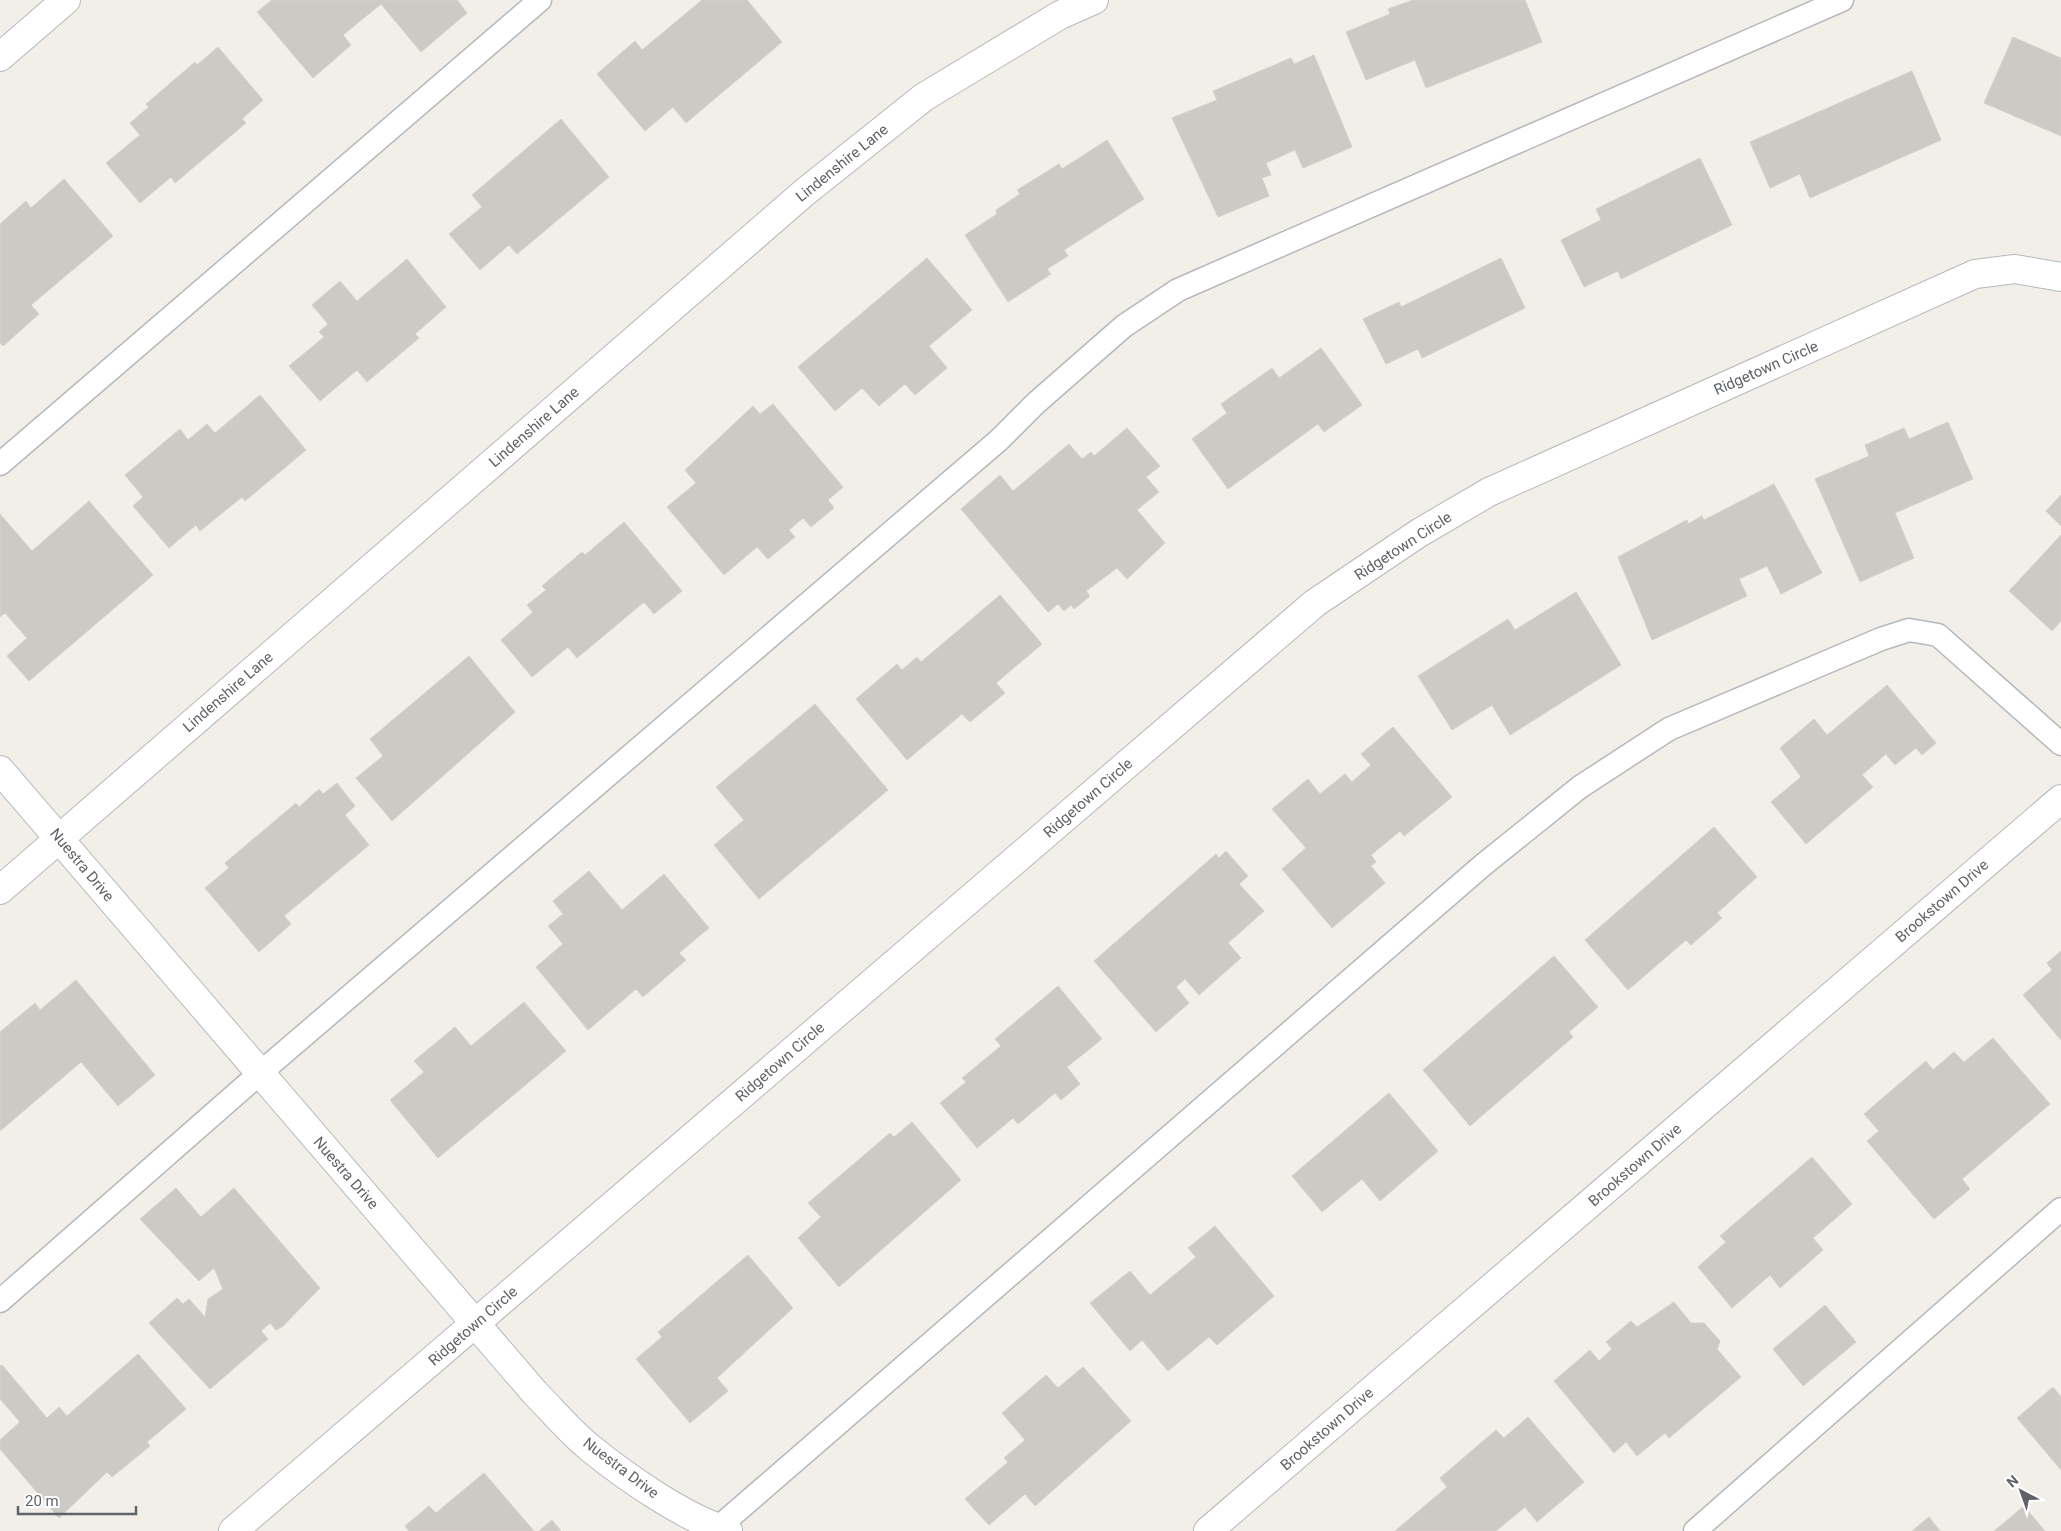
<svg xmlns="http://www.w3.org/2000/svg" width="2061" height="1531" font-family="Roboto,sans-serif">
	<rect width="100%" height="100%" fill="#f1efe8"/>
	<!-- building -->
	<path fill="#cccac5" stroke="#d6d1c6" d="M272 0H457L467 13 421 52 381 4 343 35 351 45 313 78 257 12Z
		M702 0H747L782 42 686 123 673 107 645 131 597 74 635 41 642 50Z
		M1413 0H1525L1542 42 1426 88 1415 60 1366 80 1346 32 1390 14 1388 9Z
		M2013 37 2061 58V136L1984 103Z
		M218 47 263 100 242 119 246 123 175 183 171 177 140 203 106 163 140 135 130 123 149 107 146 104 195 62 197 65Z
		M1314 55 1352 147 1303 168 1295 150 1266 163 1271 175 1262 178 1269 196 1218 217 1172 118 1217 100 1213 91 1291 58 1294 64Z
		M1912 71 1941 140 1810 198 1800 174 1770 188 1750 142Z
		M561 119 609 177 517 254 509 245 480 270 449 234 482 207 472 195Z
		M1107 140 1144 199 1064 250 1068 256 1047 269 1051 274 1008 302 965 235 997 214 996 210 1020 194 1017 190 1059 164 1062 169Z
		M1700 158 1732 225 1621 279 1618 271 1584 287 1561 240 1601 220 1596 209Z
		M64 179 113 236 31 305 39 314 3 346 0 343V224L26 201 31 208Z
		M927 258 972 310 929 346 947 368 915 395 905 384 879 406 862 388 835 411 798 367Z
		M1501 258 1525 308 1422 358 1418 349 1386 364 1363 319 1399 302 1401 307Z
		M407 259 446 307 415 334 419 338 367 382 357 370 320 401 289 366 324 337 319 332 328 324 312 305 340 281 357 301Z
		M1321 348 1362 405 1324 432 1318 424 1228 489 1192 439 1227 413 1221 404 1272 368 1279 378Z
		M260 395 306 450 245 501 242 497 200 531 196 525 169 548 133 506 143 497 125 475 180 429 188 440 207 424 215 433Z
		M773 404 843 487 828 500 834 508 811 527 803 518 789 530 795 537 768 559 757 547 724 575 667 507 696 483 685 470 753 406 760 414Z
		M1948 422 1973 479 1895 513 1914 558 1860 582 1815 479 1869 456 1865 445 1904 428 1909 439Z
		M1127 428 1160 466 1146 477 1159 492 1137 510 1165 543 1127 579 1117 568 1086 591 1090 596 1074 609 1071 605 1064 611 1058 604 1048 612 961 509 1000 475 1013 491 1069 444 1082 459 1091 452 1094 456Z
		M1774 484 1822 573 1781 594 1767 566 1739 579 1747 596 1652 640 1618 557 1687 520 1688 524 1702 516 1704 520Z
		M2061 495V526L2046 511Z
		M89 501 153 575 29 681 7 656 27 638 5 613 0 617V514L32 551Z
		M624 522 682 591 654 614 644 602 577 658 568 647 532 677 501 640 533 612 527 605 546 590 542 586 582 552 585 555Z
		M2061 535V621L2052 631 2009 591Z
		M1576 592 1621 665 1510 735 1492 705 1452 730 1418 676 1508 619 1515 630Z
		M1000 595 1042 644 996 683 1005 693 970 722 962 714 907 760 856 699 897 664 902 670 917 657 921 662Z
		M469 656 515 712 392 821 356 778 383 756 370 739Z
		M1887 685 1936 743 1922 755 1916 748 1895 765 1886 754 1862 775 1873 787 1806 844 1771 802 1801 777 1780 748 1814 719 1827 735Z
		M815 704 888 790 759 899 714 845 744 820 716 787Z
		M1393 727 1452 797 1404 836 1400 831 1371 855 1376 862 1371 866 1385 883 1332 928 1282 869 1306 848 1272 809 1308 779 1320 794 1345 774 1352 782 1371 765 1361 754Z
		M337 783 355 806 345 815 369 845 284 916 291 924 259 952 205 888 229 868 225 863 296 803 299 807 319 789 323 794Z
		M1714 827 1757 877 1717 913 1722 918 1691 945 1686 940 1628 990 1585 940Z
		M1226 851 1248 876 1239 884 1264 911 1228 943 1241 958 1199 995 1185 979 1176 987 1189 1003 1156 1032 1094 961 1216 854 1219 858Z
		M589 871 622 910 664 874 709 928 679 953 686 960 643 997 636 989 588 1030 536 967 563 944 548 926 563 914 553 901Z
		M2061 951V1040L2023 995 2052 970 2047 963Z
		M1554 956 1598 1007 1569 1032 1573 1037 1470 1126 1423 1070Z
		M76 980 155 1075 118 1106 81 1062 0 1131V1032L35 1003 40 1010Z
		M1058 986 1102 1039 1067 1067 1080 1084 1061 1100 1055 1093 1018 1124 1013 1118 977 1148 940 1103 966 1082 962 1078 1001 1046 995 1039Z
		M524 1002 566 1051 438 1158 390 1100 424 1072 414 1061 455 1027 471 1046Z
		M1993 1038 2050 1104 1962 1179 1970 1189 1934 1219 1867 1141 1879 1131 1864 1114 1926 1061 1933 1070 1954 1052 1964 1062Z
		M1389 1093 1438 1151 1380 1201 1362 1179 1322 1212 1292 1176Z
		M912 1122 961 1180 839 1287 798 1238 821 1217 808 1203 890 1133 894 1137Z
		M1812 1157 1852 1204 1813 1238 1823 1250 1780 1288 1770 1275 1732 1308 1698 1267 1726 1242 1720 1236Z
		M176 1188 201 1217 234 1188 320 1288 282 1327 276 1330 270 1323 261 1331 268 1339 210 1389 149 1323 177 1298 183 1304 189 1299 205 1317 208 1299 223 1289 214 1268 199 1281 140 1219Z
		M1215 1226 1274 1296 1217 1345 1209 1337 1168 1371 1142 1340 1130 1351 1090 1303 1130 1271 1150 1295 1196 1257 1188 1248Z
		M748 1255 793 1308 717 1378 728 1391 690 1423 636 1359 662 1337 658 1332Z
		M1674 1302 1691 1323H1704L1720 1341 1717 1349 1741 1377 1669 1438 1665 1433 1637 1456 1626 1442 1614 1453 1554 1381 1590 1350 1599 1361 1612 1349 1606 1342 1631 1321 1637 1327Z
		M1825 1305 1856 1342 1803 1386 1773 1349Z
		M138 1354 186 1409 147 1442 150 1446 112 1477 107 1472 59 1518 0 1449V1440L20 1422 0 1399V1366L2 1365 47 1418 59 1407 67 1416Z
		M1083 1367 1131 1421 1035 1506 1025 1494 989 1525 965 1499 1008 1462 1004 1458 1025 1440 1002 1413 1046 1375 1058 1388Z
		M2053 1387 2061 1397V1470L2017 1418Z
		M1528 1417 1584 1482 1537 1522 1525 1507 1496 1531H1395L1447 1487 1440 1478 1496 1430 1504 1438Z
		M484 1473 534 1531H409L405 1526 429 1506 436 1513Z
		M2024 1506 2045 1531H1994Z
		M1929 1517 1940 1531H1912Z
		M552 1520 561 1531H539Z"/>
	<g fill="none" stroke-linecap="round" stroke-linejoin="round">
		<defs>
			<path id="lane" d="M0 464 540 0
				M0 1301 259 1074 999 440 1036 403 1124 326 1178 290 1842 0
				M714 1531 1483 865 1580 787 1669 729 1881 639 1909 630 1938 635 2061 744
				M1695 1531 2061 1209"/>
			<path id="street" d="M0 57 66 0
				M0 890 805 192 924 97 1060 15 1094 0
				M233 1531 1315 603 1419 533 1489 492 1975 274 2015 269 2061 277
				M1208 1531 2061 799"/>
			<path id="secondary" d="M0 770 535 1393C553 1411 570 1432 590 1448 626 1477 684 1518 728 1531"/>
		</defs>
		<!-- lane casing -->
		<use href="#lane" stroke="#b5b8bc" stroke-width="25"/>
		<!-- street casing -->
		<use href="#street" stroke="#b5b8bc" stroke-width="30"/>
		<!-- secondary casing -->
		<use href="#secondary" stroke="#b6babf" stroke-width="30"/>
		<!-- lane -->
		<use href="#lane" stroke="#fff" stroke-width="22"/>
		<!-- street -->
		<use href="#street" stroke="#fff" stroke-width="28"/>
		<!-- secondary -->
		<use href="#secondary" stroke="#fff" stroke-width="28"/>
	</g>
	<g text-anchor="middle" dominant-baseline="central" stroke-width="5" stroke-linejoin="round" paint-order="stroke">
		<!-- street labels -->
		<g font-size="15" fill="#5f6368" stroke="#fff">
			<text transform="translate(842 163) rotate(-39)">Lindenshire Lane</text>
			<text transform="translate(1766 368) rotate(-24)">Ridgetown Circle</text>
			<text transform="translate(534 427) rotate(-41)">Lindenshire Lane</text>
			<text transform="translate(1403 546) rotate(-33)">Ridgetown Circle</text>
			<text transform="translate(228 692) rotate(-41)">Lindenshire Lane</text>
			<text transform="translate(1088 798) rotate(-41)">Ridgetown Circle</text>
			<text transform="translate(82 865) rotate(50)">Nuestra Drive</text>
			<text transform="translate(1942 901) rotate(-41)">Brookstown Drive</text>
			<text transform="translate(780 1062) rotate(-41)">Ridgetown Circle</text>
			<text transform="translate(1635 1165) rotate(-41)">Brookstown Drive</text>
			<text transform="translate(346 1173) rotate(49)">Nuestra Drive</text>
			<text transform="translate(473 1326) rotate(-41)">Ridgetown Circle</text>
			<text transform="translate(1327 1429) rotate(-41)">Brookstown Drive</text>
			<text transform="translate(621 1468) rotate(37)">Nuestra Drive</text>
		</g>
	</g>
	<!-- north arrow -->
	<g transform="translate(2021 1491) rotate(319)" stroke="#ffffff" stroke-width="4" paint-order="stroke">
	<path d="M0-4L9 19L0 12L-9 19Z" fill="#5f6368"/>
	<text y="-8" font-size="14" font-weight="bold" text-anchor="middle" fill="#5f6368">N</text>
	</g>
	<!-- scale -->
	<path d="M18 1506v8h118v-8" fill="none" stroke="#5f6368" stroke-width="2.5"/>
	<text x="25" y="1506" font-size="15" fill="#5f6368" stroke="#ffffff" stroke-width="4" paint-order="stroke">20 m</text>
</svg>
